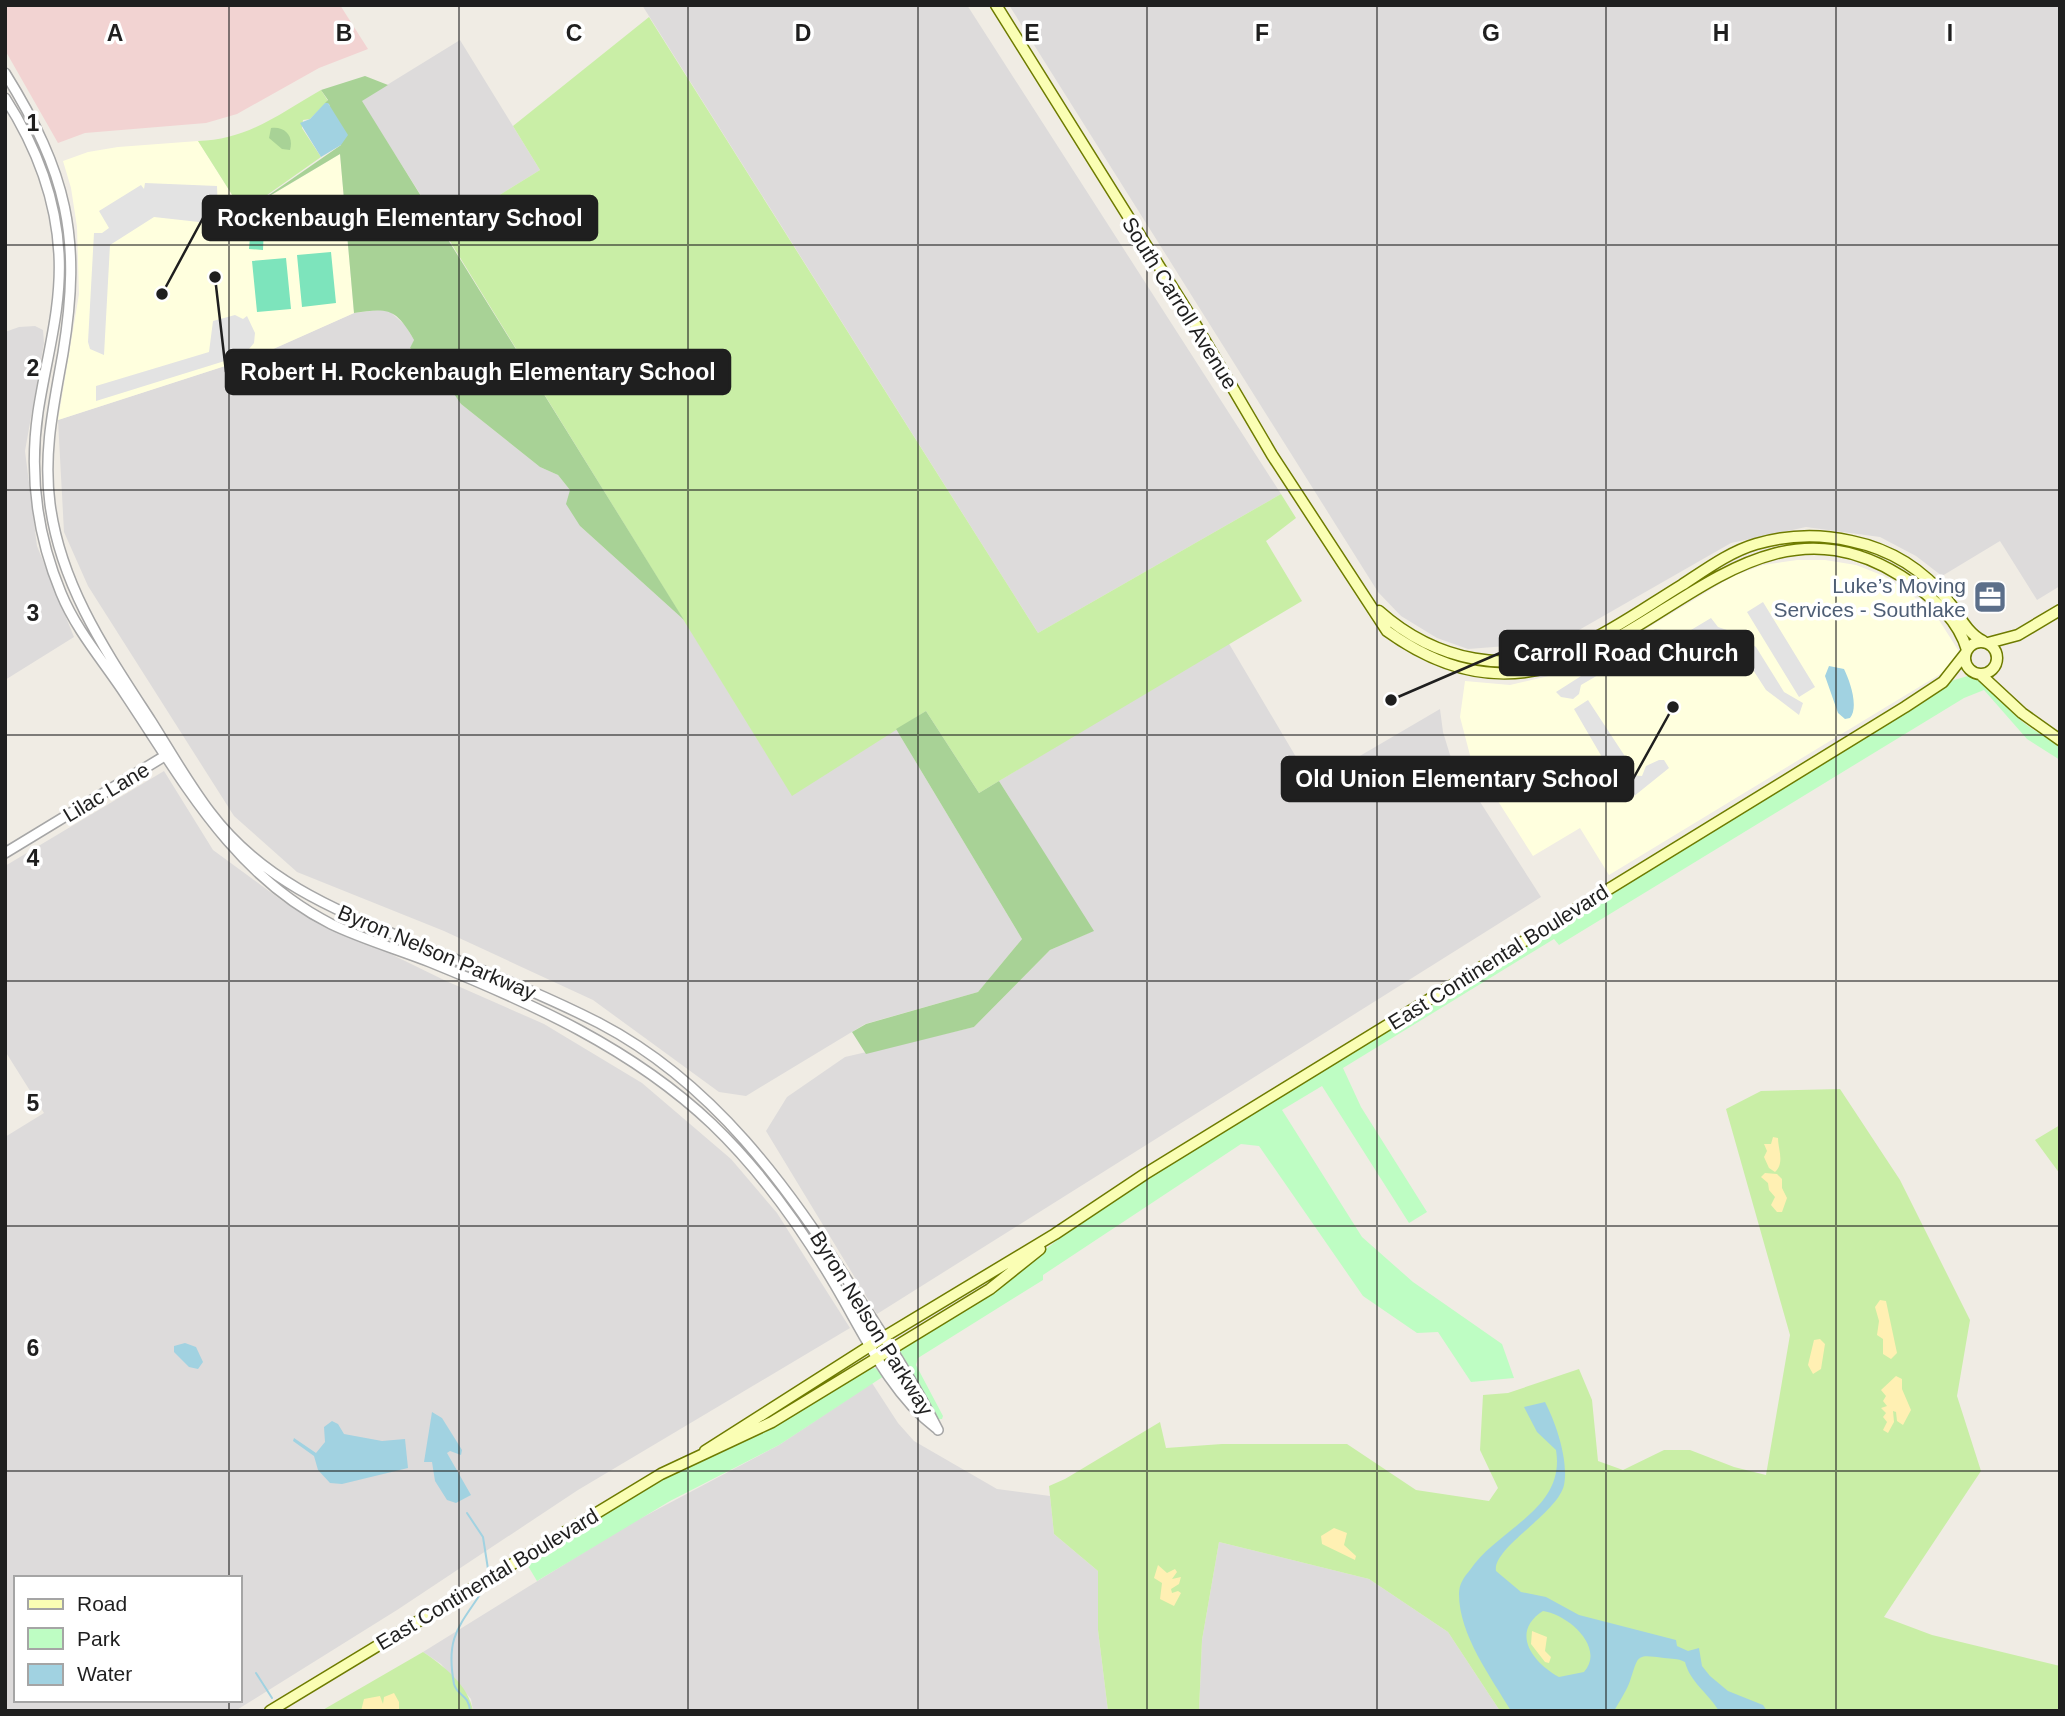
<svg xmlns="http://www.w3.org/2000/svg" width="2065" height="1716" font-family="Helvetica,sans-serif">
	<rect width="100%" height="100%" fill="#f0ece4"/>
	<!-- residential -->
	<path fill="#dddbdb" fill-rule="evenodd" d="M642 5H967L1281 494 1038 633Z
		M1009 5H2060V586L2037 600 2000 541 1942 576 1916 556 1880 537 1806 527 1731 543 1558 642 1468 649 1437 638 1401 616 1378 592Z
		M460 40 540 170 443 230 361 101Z
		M387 309 405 325 414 340 411 348 433 364 461 404 540 467 558 475 570 490 580 526 684 620 792 795 896 729 1022 939 978 992 865 1024 746 1096 719 1092 593 1000 444 931 297 872 234 816 88 586 64 532 58 420 262 354 354 313Z
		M35 326 43 330 44 343 25 451 37 546 74 637 5 680V332L19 327Z
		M1228 642 1312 784 1440 709 1443 732 1450 755 1541 897 877 1314 766 1131 787 1097 845 1057 974 1027 1050 950 1093 931 999 781Z
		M164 771 213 850 284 902 444 980 544 1024 642 1083 731 1159 777 1213 850 1328 578 1490 397 1610 235 1711H5V1137L44 1113 5 1051V866ZM16 1578H240V1700H16Z
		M872 1383 898 1423 914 1441 997 1489 1050 1496 1054 1534 1098 1571V1630L1108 1711H473L471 1699 441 1664 423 1652 628 1525 779 1445Z
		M1219 1542 1369 1579 1448 1632 1500 1711H1199L1202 1640Z"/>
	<!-- commercial -->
	<path fill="#f2d3d2" d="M5 5H340L368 49 319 68 237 114 206 123 85 133 58 143 5 50Z"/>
	<!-- education -->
	<path fill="#ffffde" d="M198 141 243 212 340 154 354 313 262 354 58 420 79 294 77 227 71 188 63 161 88 152 118 147Z
		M1797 560H1825L1856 565 1884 576 1912 595 1937 617 1960 653 1947 670 1609 875 1580 828 1533 856 1471 759 1460 717 1465 681 1510 685 1566 672 1593 661 1733 576 1763 565Z"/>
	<!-- grass -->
	<path fill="#c9eea6" d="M649 17 1038 633 1281 494 1296 518 1266 541 1302 601 979 793 926 711 792 796 443 230 540 170 513 126Z
		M321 90 328 101 310 119 303 120 302 128 321 157 243 212 198 141C247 140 281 113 321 90Z
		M1840 1089 1900 1180 1970 1320 1957 1396 1981 1471 1884 1617 1932 1635 2060 1666V1711H1500L1448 1632 1369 1579 1219 1542 1202 1640 1199 1711H1108L1098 1630V1571L1054 1534 1049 1486 1065 1479 1160 1422 1166 1448 1222 1444H1347L1416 1490 1489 1501 1498 1488 1480 1450 1483 1395 1508 1393 1579 1369 1592 1400 1598 1461 1623 1470 1664 1450H1690L1734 1467 1766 1475 1790 1335 1726 1109 1761 1091Z
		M2060 1125V1174L2035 1140Z
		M423 1652C443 1665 469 1686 473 1711H321Z"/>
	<!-- forest -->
	<path fill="#a8d296" d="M365 76 388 85 362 101 684 620 580 526 566 504 570 490 558 475 540 467 461 404 433 364 410 348 414 340C396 308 388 308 354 313L340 154 256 204 341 145 329 104 325 103 328 100 321 90Z
		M271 128C285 126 294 136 290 150L282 149 269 138Z
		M926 711 979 793 999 781 1094 931 1050 950 974 1027 866 1054 852 1032 866 1024 978 992 1022 939 896 729Z"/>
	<!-- sand -->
	<path fill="#fff0b3" d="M1773 1137 1778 1138C1778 1149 1785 1163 1775 1172L1769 1168 1764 1157 1767 1151 1764 1144H1771Z
		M1765 1173 1777 1174 1782 1179V1188L1787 1198 1782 1212H1777L1771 1205 1775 1197 1769 1190 1768 1183 1761 1177Z
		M1880 1300 1886 1301 1897 1353 1891 1359 1883 1354V1339L1877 1335 1879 1321 1875 1307Z
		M1820 1339 1825 1344 1821 1369 1813 1374 1808 1365 1814 1340Z
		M1896 1376 1902 1379V1389L1911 1410 1903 1425 1897 1421 1896 1412 1893 1411 1894 1422 1888 1433 1883 1430 1887 1422 1883 1417 1886 1413 1881 1408 1887 1406 1883 1401 1886 1396 1881 1390Z
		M1334 1528 1347 1533 1344 1545 1356 1556 1355 1560 1322 1544 1321 1536Z
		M1158 1565 1167 1573 1175 1569 1177 1572 1172 1579 1181 1577 1179 1584 1171 1589 1172 1593 1178 1591 1181 1593 1174 1606 1160 1599 1162 1583 1154 1578Z
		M1532 1631 1547 1637 1545 1651 1551 1657 1549 1663 1545 1662 1531 1644Z
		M394 1693 399 1702V1711H361L364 1699 380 1696 383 1704 384 1697Z"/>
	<!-- park -->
	<path fill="#befdc3" d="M1968 676C1993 678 2001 703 2018 718 2030 729 2046 737 2060 747V760L2027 739 1984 690 1964 698 1559 945 1554 939 1343 1068 1361 1107 1427 1212 1409 1223 1322 1086 1282 1110 1362 1237 1413 1282 1502 1344 1514 1378 1471 1382 1438 1332 1417 1333 1363 1296 1259 1146 1241 1144 1043 1275V1280L918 1358 916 1365 943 1416 942 1419H935L897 1354 901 1348C929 1331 958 1315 984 1296 1029 1265 1069 1228 1115 1198L1954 680Z
		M869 1367 879 1369 884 1376 779 1445 670 1501 537 1581 528 1566 535 1555 696 1460Z"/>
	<!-- pitch -->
	<path fill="#7de4bc" d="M251 226H264L263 250 249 249Z
		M331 252 336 303 302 307 297 255Z
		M286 258 291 309 257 312 252 261Z"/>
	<!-- parking -->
	<path fill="#e3e3e3" d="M145 183 217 186 218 213 208 223 154 217 110 245 104 355 90 349 88 342 94 233H102L109 228 99 211 141 185 144 189Z
		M235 315 243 319 247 316 255 333 254 343 244 355 96 401V386L209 352 213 321Z
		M1763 602 1815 687 1799 697 1747 612Z
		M1711 618 1718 627 1736 633 1756 647 1784 692 1803 703 1799 715 1766 690 1742 653 1707 631 1683 644 1653 643 1581 685 1579 694 1573 699 1561 697 1556 692 1655 629 1686 633Z
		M1588 700 1632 767 1626 771 1628 775 1642 776 1646 766 1659 760H1664L1669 768 1633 797 1629 792 1624 795 1574 709Z"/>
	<!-- water -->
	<path fill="#a1d2e1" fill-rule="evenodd" d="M325 103H328L348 135 341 145 321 157 300 123 310 119Z
		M1829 666 1844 669C1850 681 1859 707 1850 718L1845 719 1838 713 1825 676Z
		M185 1343 196 1347 203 1362 198 1369 189 1367 174 1352V1346Z
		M1545 1402C1556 1423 1569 1461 1564 1485 1558 1513 1492 1548 1496 1571L1521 1592 1546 1597 1579 1615 1676 1640 1677 1646 1688 1651 1699 1648 1702 1666 1710 1676 1728 1691 1763 1705 1767 1711H1719C1708 1693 1690 1682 1685 1662 1677 1658 1672 1659 1664 1658 1635 1654 1639 1655 1630 1681 1627 1690 1619 1702 1614 1711H1511C1491 1677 1459 1635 1459 1594 1459 1584 1464 1577 1470 1570 1498 1528 1566 1510 1556 1450L1537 1432 1524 1407ZM1543 1611C1567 1614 1606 1647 1584 1672L1559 1677C1532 1662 1510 1632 1543 1611Z
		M432 1412 442 1418 462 1450 461 1455 450 1451 447 1453 471 1495 456 1503 447 1500 435 1481 432 1462H424Z
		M332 1421 338 1424 344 1434 382 1441 405 1439 408 1468 342 1484 330 1483 318 1470 314 1456 293 1441 294 1438 316 1453 325 1442 324 1427Z"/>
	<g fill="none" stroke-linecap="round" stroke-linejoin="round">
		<!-- stream -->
		<path stroke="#a1d2e1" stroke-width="2" d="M467 1513 483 1537 488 1569
			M256 1673 272 1698
			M470 1711C469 1694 457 1696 454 1684 445 1635 460 1626 485 1587"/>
		<defs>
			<path id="tertiary" d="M5 73C67 173 82 237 63 353 54 404 43 452 50 504 61 587 107 653 151 721 170 751 188 783 210 812 261 880 333 909 410 941 473 967 538 992 599 1023 714 1083 787 1186 855 1292 884 1337 914 1382 938 1430
				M5 98C36 146 56 197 59 254 62 308 46 359 38 412 29 474 37 535 61 593 77 632 105 663 127 697 185 784 234 875 331 924 362 939 397 949 430 962 531 1003 632 1048 712 1124 760 1170 801 1227 835 1285 864 1334 890 1393 936 1428
				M5 853 168 754"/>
			<path id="secondary" d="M996 5 1194 322 1272 455 1387 631C1604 787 1708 454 1901 576 1928 593 1958 618 1967 650
				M1379 611C1435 661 1511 677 1581 645 1616 629 1649 605 1682 585 1705 570 1729 552 1756 544 1787 535 1820 534 1851 541 1890 549 1924 570 1949 602 1959 615 1967 633 1983 641
				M1965 658a16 16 0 1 1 32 0a16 16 0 1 1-32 0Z
				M1988 643 2018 635 2060 610
				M1980 674 2022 713 2060 740
				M705 1451 884 1337 1055 1234 1145 1174 1905 707 1943 682 1965 654
				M270 1711 661 1474 772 1422 990 1289 1040 1249"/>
		</defs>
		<!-- tertiary casing -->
		<use href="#tertiary" stroke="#a6a6a6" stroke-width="12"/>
		<!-- secondary casing -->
		<use href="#secondary" stroke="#6e7b00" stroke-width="13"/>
		<!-- tertiary -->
		<use href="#tertiary" stroke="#fff" stroke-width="9"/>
		<!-- secondary -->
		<use href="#secondary" stroke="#fafeb4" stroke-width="10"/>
	</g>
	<!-- grid -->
	<path fill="none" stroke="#1f1f1f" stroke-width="2" stroke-opacity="0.55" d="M229 5V1578M459 5V1711M688 5V1711M918 5V1711M1147 5V1711M1377 5V1711M1606 5V1711M1836 5V1711M5 245H2060M5 490H2060M5 735H2060M5 981H2060M5 1226H2060M5 1471H2060M229 1700V1711"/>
	<!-- icons -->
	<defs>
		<symbol id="office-square" viewBox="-11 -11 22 22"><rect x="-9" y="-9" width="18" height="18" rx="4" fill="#5c6f8a" stroke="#fff"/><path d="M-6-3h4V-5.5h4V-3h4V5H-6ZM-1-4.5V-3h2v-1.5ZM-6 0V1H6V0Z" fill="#fff"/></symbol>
	</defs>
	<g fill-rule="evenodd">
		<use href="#office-square" x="1971" y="578" width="38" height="38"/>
	</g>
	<g text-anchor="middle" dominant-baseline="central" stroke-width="7" stroke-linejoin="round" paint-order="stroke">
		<!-- street labels -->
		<g font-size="21" fill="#1f1f1f" stroke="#fff">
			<text transform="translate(1180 303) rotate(58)">South Carroll Avenue</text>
			<text transform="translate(106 792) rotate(-31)">Lilac Lane</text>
			<text transform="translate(437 952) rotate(23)">Byron Nelson Parkway</text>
			<text transform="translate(1498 957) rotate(-32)">East Continental Boulevard</text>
			<text transform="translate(872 1323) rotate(58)">Byron Nelson Parkway</text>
			<text transform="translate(487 1579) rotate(-31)">East Continental Boulevard</text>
		</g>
		<!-- service labels -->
		<g font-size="21" fill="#4e5e75" stroke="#fff" text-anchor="end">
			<text x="1966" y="585">Luke’s Moving<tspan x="1966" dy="24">Services - Southlake</tspan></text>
		</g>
	</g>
	<g font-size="23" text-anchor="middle" font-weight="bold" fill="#1f1f1f" stroke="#fff" stroke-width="7" stroke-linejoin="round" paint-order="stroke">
		<text x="115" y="41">A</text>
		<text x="344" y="41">B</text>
		<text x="574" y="41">C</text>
		<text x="803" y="41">D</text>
		<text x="1032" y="41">E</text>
		<text x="1262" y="41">F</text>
		<text x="1491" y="41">G</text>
		<text x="1721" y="41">H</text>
		<text x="1950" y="41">I</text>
		<text x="33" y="131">1</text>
		<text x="33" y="376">2</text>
		<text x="33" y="621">3</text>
		<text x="33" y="866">4</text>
		<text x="33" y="1111">5</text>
		<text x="33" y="1356">6</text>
	</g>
	<!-- callouts -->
	<path fill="none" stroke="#1f1f1f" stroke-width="2.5" d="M162 294L203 218M215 277L226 372M1391 700L1500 653M1673 707L1633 779"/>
	<g fill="#1f1f1f" stroke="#fff" stroke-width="2.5">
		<circle cx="162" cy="294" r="7"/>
		<circle cx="215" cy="277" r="7"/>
		<circle cx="1391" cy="700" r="7"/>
		<circle cx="1673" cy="707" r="7"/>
	</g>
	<g fill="#1f1f1f" stroke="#1f1f1f" stroke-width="2.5">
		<rect x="203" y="196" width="394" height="44" rx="7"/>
		<rect x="226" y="350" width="504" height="44" rx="7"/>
		<rect x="1500" y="631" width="253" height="44" rx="7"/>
		<rect x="1282" y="757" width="351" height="44" rx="7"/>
	</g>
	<g font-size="23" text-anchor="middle" font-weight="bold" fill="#fff">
		<text x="400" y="226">Rockenbaugh Elementary School</text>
		<text x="478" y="380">Robert H. Rockenbaugh Elementary School</text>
		<text x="1626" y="661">Carroll Road Church</text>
		<text x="1457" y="787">Old Union Elementary School</text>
	</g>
	<!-- border -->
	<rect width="2065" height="1716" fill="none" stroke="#1f1f1f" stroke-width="14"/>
	<!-- legend -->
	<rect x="14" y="1576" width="228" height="126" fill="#ffffff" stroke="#a5a5a5" stroke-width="2"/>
	<rect x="28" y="1599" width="35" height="10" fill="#fafeb4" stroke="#a5a5a5" stroke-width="2"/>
	<text x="77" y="1611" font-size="21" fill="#1f1f1f">Road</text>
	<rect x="28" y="1628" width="35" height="21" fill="#befdc3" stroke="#a5a5a5" stroke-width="2"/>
	<text x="77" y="1646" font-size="21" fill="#1f1f1f">Park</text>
	<rect x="28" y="1664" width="35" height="21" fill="#a1d2e1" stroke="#a5a5a5" stroke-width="2"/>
	<text x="77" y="1681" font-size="21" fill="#1f1f1f">Water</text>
</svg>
